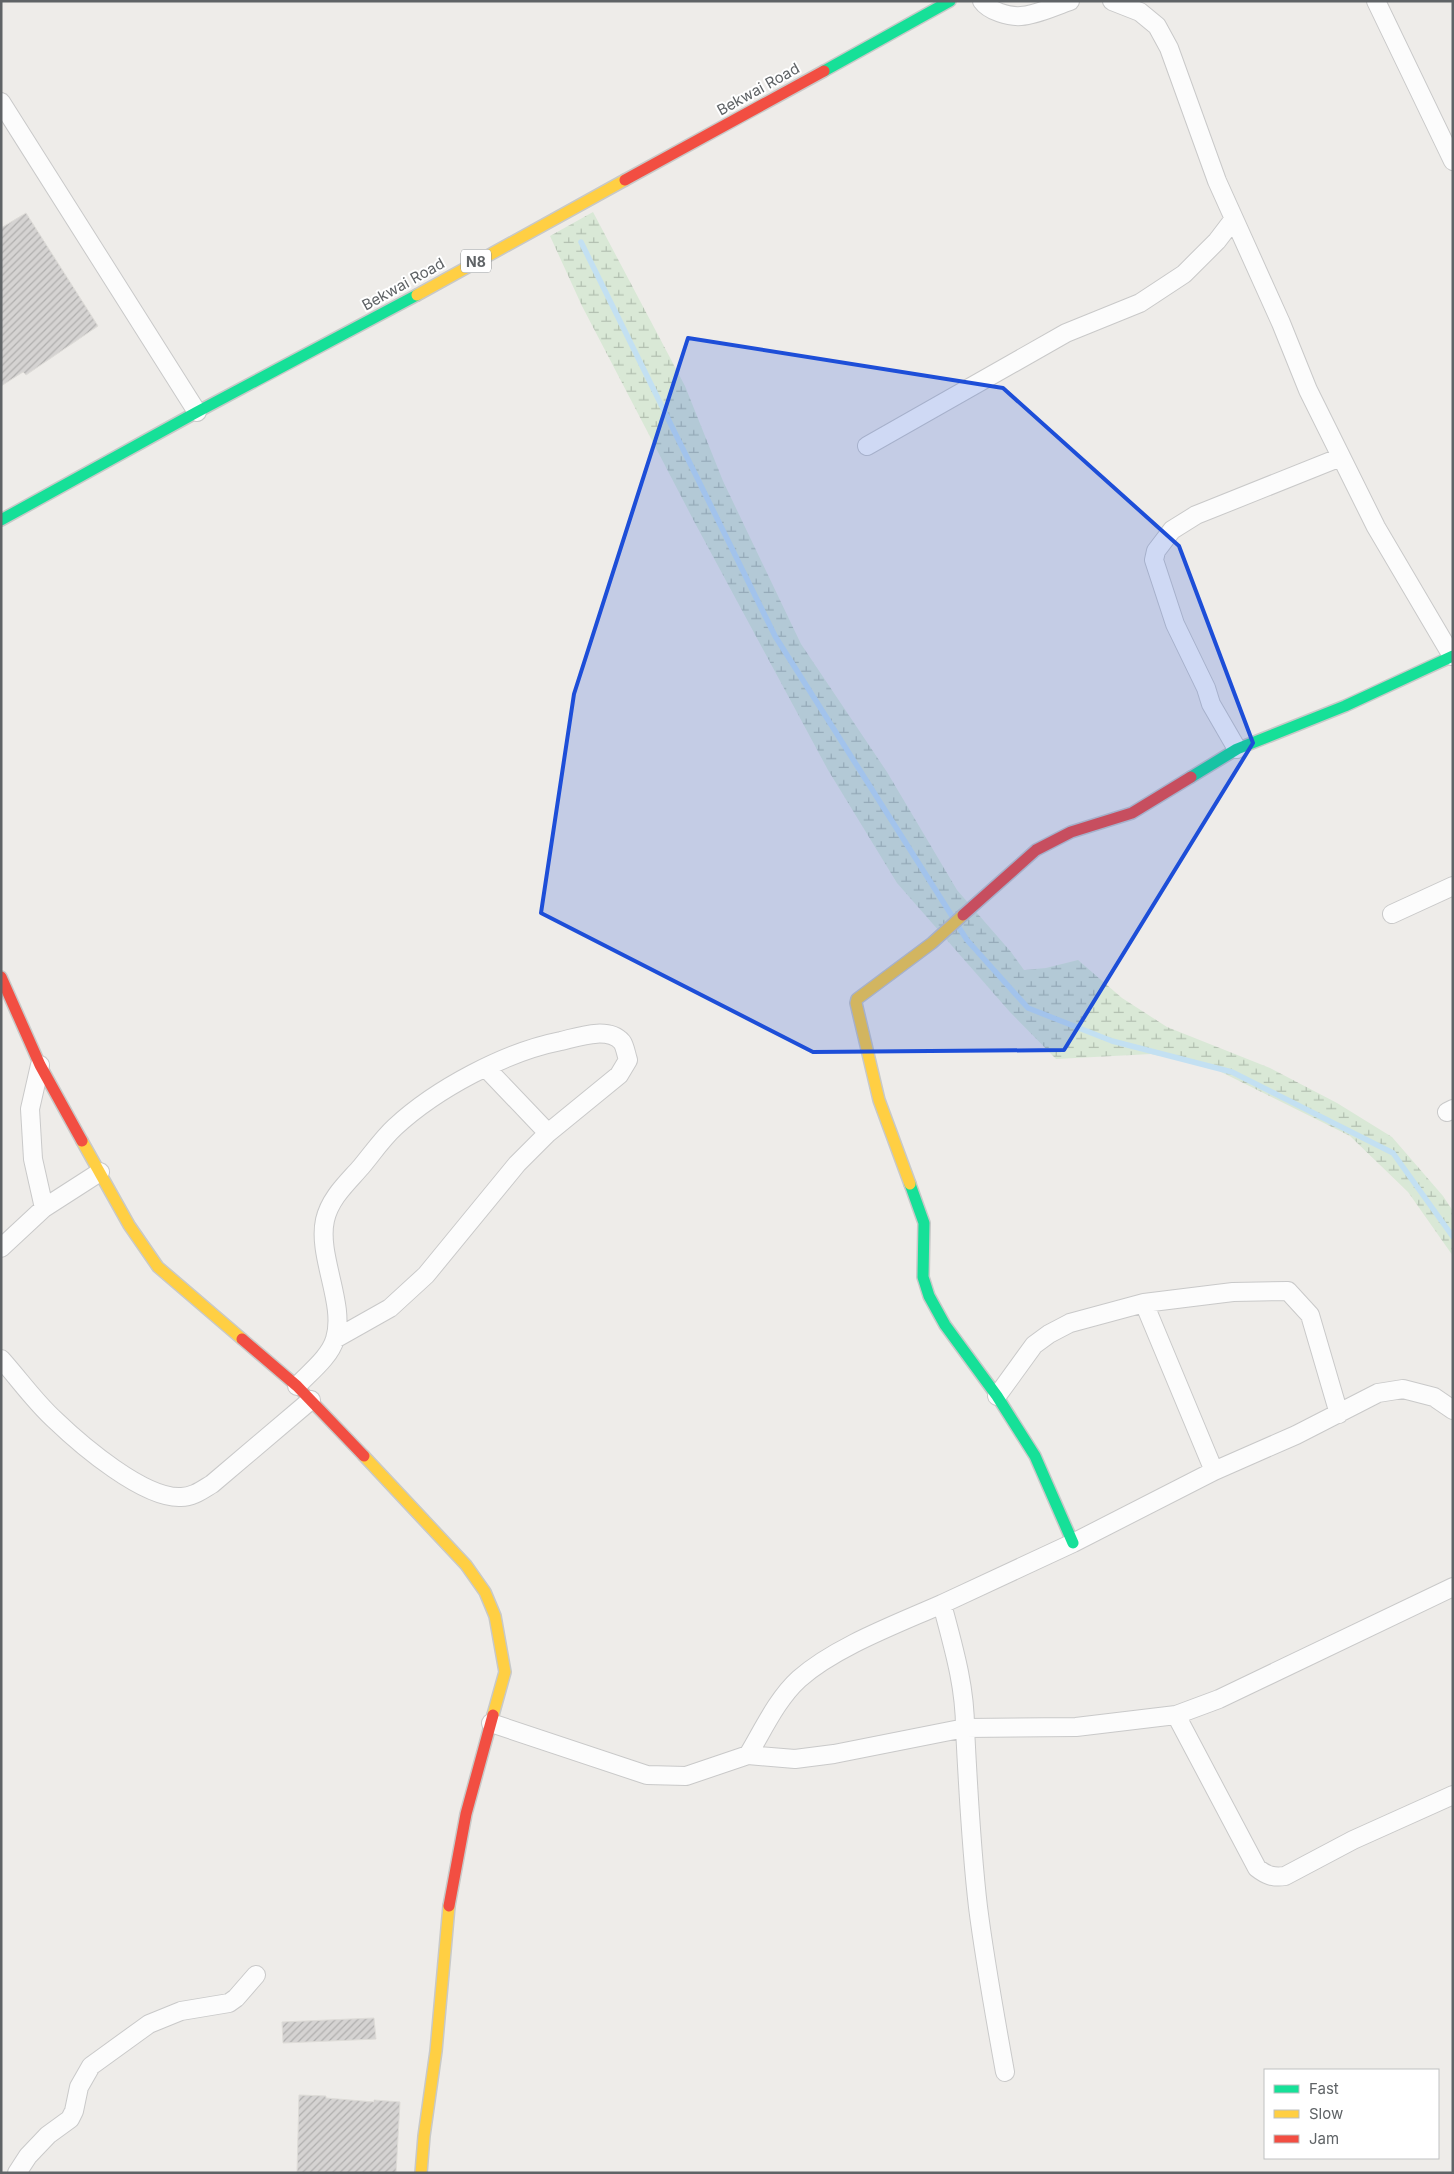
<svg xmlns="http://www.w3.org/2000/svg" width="1454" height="2174" font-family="Inter,sans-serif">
	<defs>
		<pattern id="wetland-marsh" width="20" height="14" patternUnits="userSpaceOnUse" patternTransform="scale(1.25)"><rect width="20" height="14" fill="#d9e8d6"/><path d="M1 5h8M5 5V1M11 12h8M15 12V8" fill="none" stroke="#b3c0b1"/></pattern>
		<pattern id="building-hatch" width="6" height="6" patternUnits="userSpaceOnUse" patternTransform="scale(1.25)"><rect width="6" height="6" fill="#d5d3d2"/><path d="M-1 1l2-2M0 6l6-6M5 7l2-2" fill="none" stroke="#b0afae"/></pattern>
	</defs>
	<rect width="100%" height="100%" fill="#eeece9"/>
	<!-- wetland -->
	<path fill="url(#wetland-marsh)" d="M593 212 685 386 723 481 801 644 887 772 957 890 1011 952 1024 970 1046 968 1078 960 1122 998 1167 1027 1270 1068 1337 1103 1392 1137 1443 1196 1453 1211V1256L1408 1192 1350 1136 1207 1065 1151 1054 1056 1059 1009 1011 897 883 828 770 696 525 582 306 550 236Z"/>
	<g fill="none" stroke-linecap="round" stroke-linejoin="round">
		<!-- stream -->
		<path stroke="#c3e0f2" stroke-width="5.5" d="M581 242 775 636 952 916
			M958 926 967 940 1028 1008 1112 1041 1232 1072 1393 1153 1453 1237"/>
	</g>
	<!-- building -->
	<path fill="url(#building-hatch)" stroke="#dedcd8" d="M26 213 98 326 26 375 23 372 1 386V228Z
		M374 2018 376 2039 283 2043 282 2022Z
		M299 2095 326 2096V2098L374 2102V2100L400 2102 396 2173H297Z"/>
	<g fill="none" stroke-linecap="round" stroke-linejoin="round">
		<defs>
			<path id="street" d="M982 1C989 11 1009 17 1021 16 1037 15 1055 6 1070 1
				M1112 1 1140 12 1157 26 1169 48 1217 181 1281 323 1308 390 1376 527 1452 656
				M1376 1 1453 161
				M1 102 197 412
				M867 446 1066 333 1140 303 1184 274 1217 241 1233 220
				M1237 749 1211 704 1206 688 1175 624 1154 560 1156 551 1172 530 1196 515 1341 457
				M1392 914 1453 886
				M40 1065 30 1109 33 1159 44 1208
				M486 1068 548 1133
				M1447 1112 1453 1109
				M1 1248 44 1208 100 1172
				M1144 1303 1214 1471
				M1 1359C19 1379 35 1402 55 1420 81 1445 144 1499 181 1497 193 1497 202 1490 212 1484L311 1400
				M297 1386C309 1373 330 1357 335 1339 346 1304 317 1256 325 1220 330 1198 347 1183 361 1167 372 1154 382 1139 395 1127 436 1089 505 1052 561 1041 578 1037 608 1026 622 1042 625 1046 626 1054 628 1060L619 1075 548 1133 517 1164 426 1275 390 1308 335 1339
				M997 1396 1034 1345 1049 1334 1070 1323 1144 1303 1233 1292 1288 1291 1310 1315 1339 1414
				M942 1604 1073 1543 1214 1471 1296 1435 1378 1393 1403 1389 1434 1397 1453 1410
				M1176 1715 1257 1868C1266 1875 1273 1878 1285 1876L1353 1840 1453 1795
				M491 1723 647 1775 686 1776 748 1755 795 1759 834 1754 965 1728C965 1685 953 1646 942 1604 897 1624 835 1647 799 1679 777 1699 763 1730 748 1755
				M1005 2072C995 2017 985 1962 978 1907 971 1847 968 1788 965 1728L1076 1727 1176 1715 1219 1699 1453 1587
				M17 2173 28 2156 48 2135 70 2119 74 2111 79 2087 91 2066 149 2024 181 2011 229 2003 236 1998 256 1975"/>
			<path id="fast" d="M824 71 950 1
				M1 520 197 412 417 295
				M1191 777 1237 749 1345 706 1453 656
				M910 1184 924 1223 923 1277 929 1296 945 1325 997 1396 1035 1456 1073 1543"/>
			<path id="slow" d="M417 295 625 180
				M82 1141 129 1225 158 1267 242 1339
				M910 1184 879 1100 856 1003 857 999 932 943 963 915
				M364 1456 466 1565 485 1592 495 1616 505 1672 493 1715
				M421 2173 424 2136 436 2051 449 1906"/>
			<path id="jam" d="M625 180 824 71
				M963 915 1036 850 1071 832 1132 813 1191 777
				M1 977 40 1065 82 1141
				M242 1339 297 1386 364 1456
				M449 1906 466 1814 493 1715"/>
		</defs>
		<!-- street casing -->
		<use href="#street" stroke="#c9c9c9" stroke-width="20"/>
		<!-- fast casing -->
		<use href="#fast" stroke="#c8c9c8" stroke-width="14"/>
		<!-- slow casing -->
		<use href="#slow" stroke="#c8c9c8" stroke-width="14"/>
		<!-- jam casing -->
		<use href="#jam" stroke="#c8c9c8" stroke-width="14"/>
		<!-- street -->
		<use href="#street" stroke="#fcfcfc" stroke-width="18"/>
		<!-- fast -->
		<use href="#fast" stroke="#16e098" stroke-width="11"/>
		<!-- slow -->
		<use href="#slow" stroke="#ffcf43" stroke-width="11"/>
		<!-- jam -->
		<use href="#jam" stroke="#f24e42" stroke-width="11"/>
	</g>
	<!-- marked area -->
	<path fill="#1d4ed8" fill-opacity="0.2" stroke="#1d4ed8" stroke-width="4" stroke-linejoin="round" d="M688 338 1003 388 1179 546 1253 743 1064 1050 813 1052 541 913 574 694Z"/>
	<g text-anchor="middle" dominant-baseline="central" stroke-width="4" stroke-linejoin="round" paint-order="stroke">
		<!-- shield labels -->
		<rect fill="#fff" stroke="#8f9294" stroke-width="1" x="461" y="249.5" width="30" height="23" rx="4"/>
		<g font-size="14" font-weight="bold" fill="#5f6366">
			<text x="476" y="261">N8</text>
		</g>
		<!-- street labels -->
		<g font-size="15" fill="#5f6366" stroke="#fff">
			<text transform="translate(758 89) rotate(-29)">Bekwai Road</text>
			<text transform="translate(403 284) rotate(-29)">Bekwai Road</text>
		</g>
	</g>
	<!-- border -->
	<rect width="1454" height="2174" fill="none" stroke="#5f6366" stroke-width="5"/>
	<!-- legend -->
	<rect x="1264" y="2069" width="175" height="90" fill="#ffffff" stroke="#bfc1c2"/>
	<rect x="1274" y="2085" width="25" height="8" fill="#16e098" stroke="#bfc1c2"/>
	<text x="1309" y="2094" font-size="15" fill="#5f6366">Fast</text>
	<rect x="1274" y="2110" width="25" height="8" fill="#ffcf43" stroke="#bfc1c2"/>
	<text x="1309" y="2119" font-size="15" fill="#5f6366">Slow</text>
	<rect x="1274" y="2135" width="25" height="8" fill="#f24e42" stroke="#bfc1c2"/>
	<text x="1309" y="2144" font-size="15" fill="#5f6366">Jam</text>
</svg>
